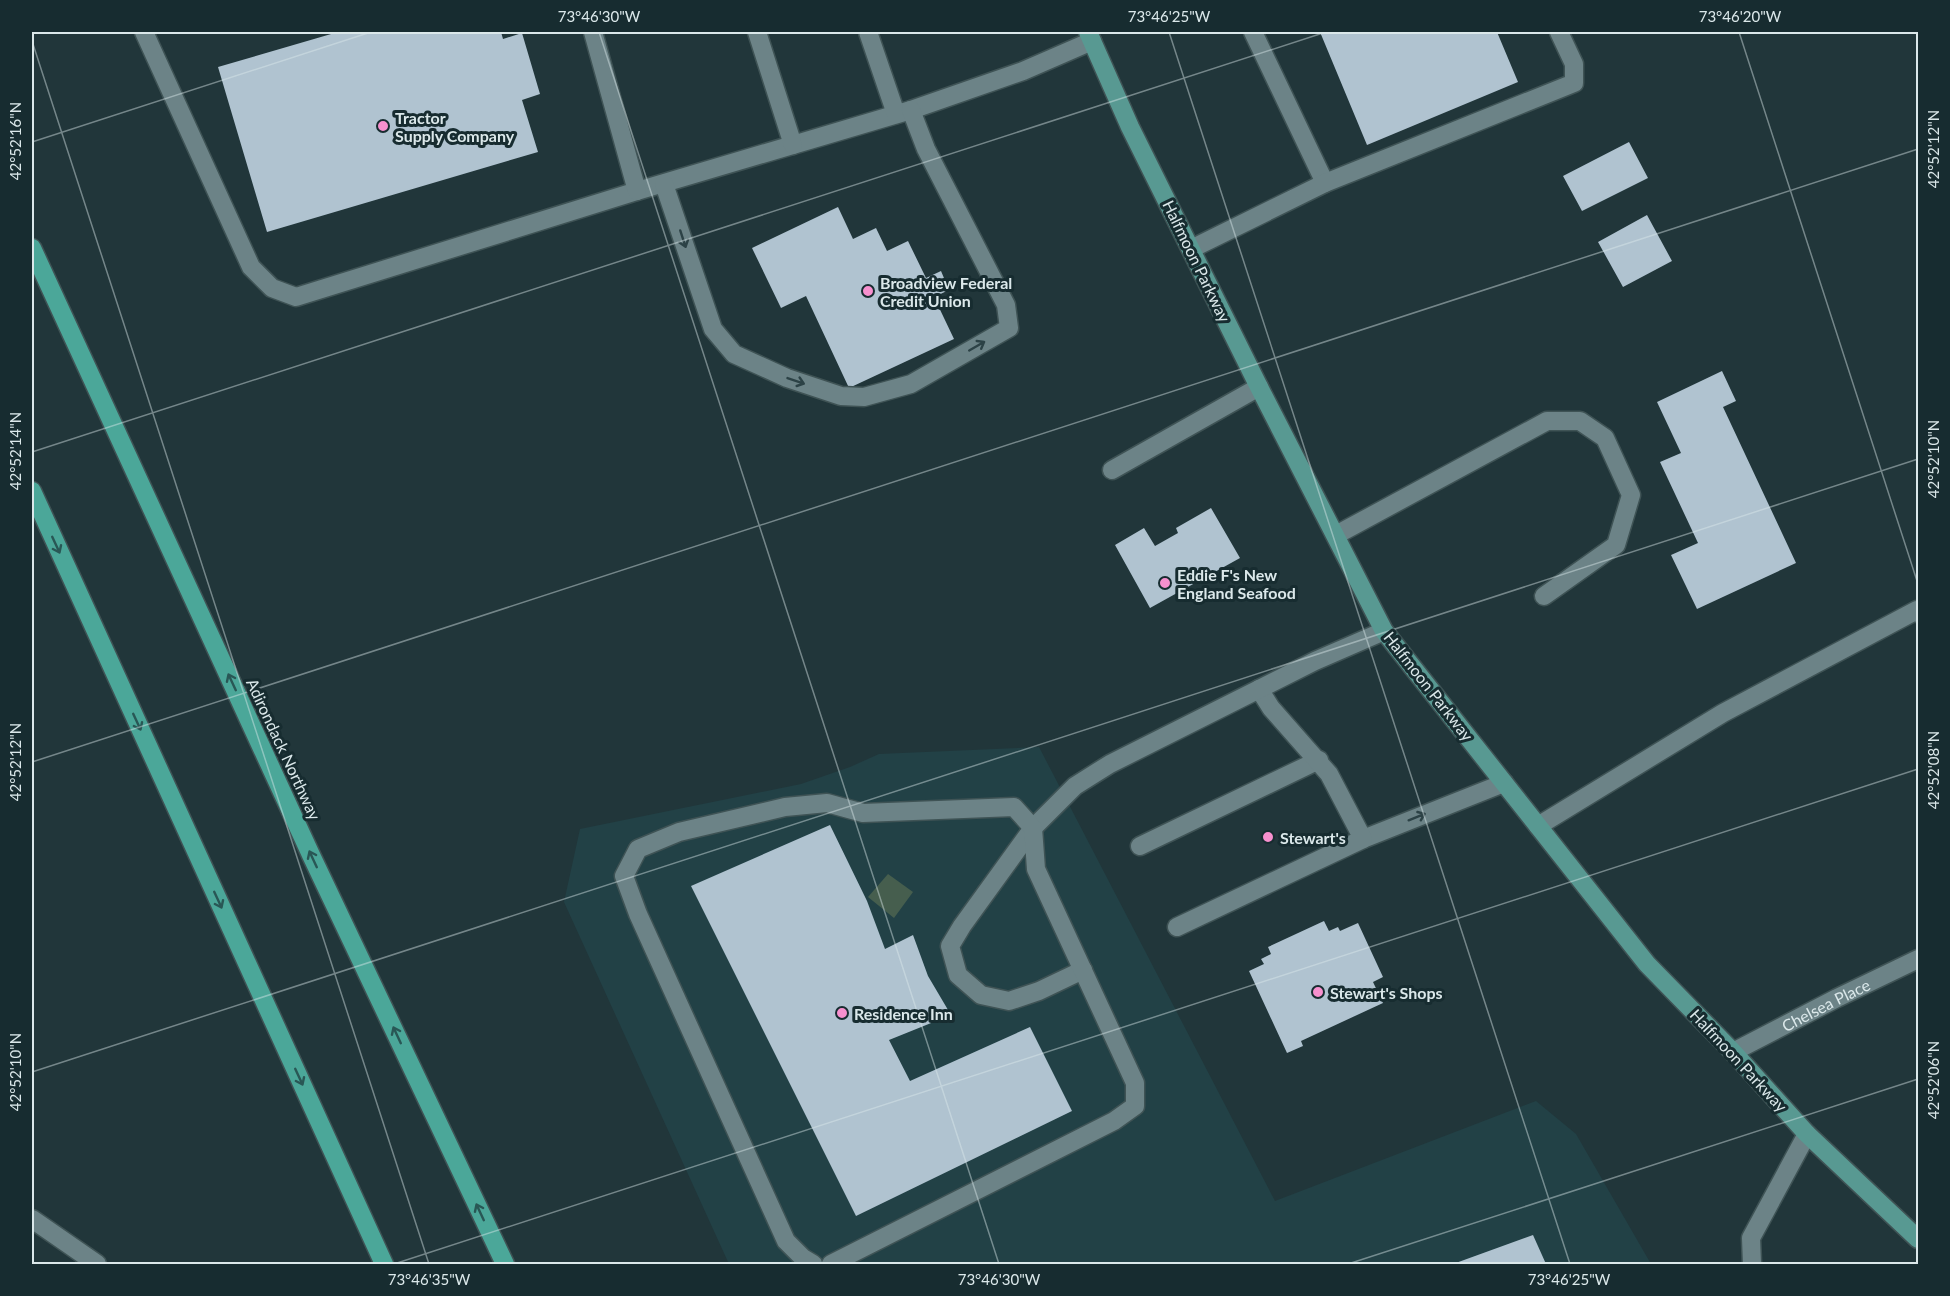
<svg xmlns="http://www.w3.org/2000/svg" width="1950" height="1296" font-family="Lato,sans-serif">
	<rect width="100%" height="100%" fill="#21363a"/>
	<!-- built -->
	<path fill="#224146" d="M1039 747 1275 1201 1536 1101 1576 1134 1651 1264H729L564 902 580 829 801 784 850 767 879 754Z"/>
	<!-- green -->
	<path fill="#465e4e" d="M888 874 913 892 894 918 868 897Z"/>
	<!-- building -->
	<path fill="#b0c3d0" d="M338 32H501L503 39 522 33 540 94 522 100 538 152 267 232 218 67Z
		M1320 32H1497L1518 82 1367 145Z
		M1629 142 1648 178 1582 211 1563 176Z
		M838 207 853 239 876 228 887 251 908 241 926 278 941 271 949 290 934 297 954 339 849 388 806 296 781 308 752 248Z
		M1647 215 1672 261 1623 287 1598 242Z
		M1722 371 1736 401 1723 407 1796 563 1697 609 1671 555 1698 543 1660 462 1681 453 1657 402Z
		M1211 508 1240 558 1150 608 1115 545 1144 528 1155 546 1178 533 1176 528Z
		M830 825 867 901 885 949 913 935 928 976 951 1015 889 1040 910 1081 1030 1027 1072 1111 856 1216 691 886Z
		M1324 921 1329 931 1338 927 1340 931 1358 923 1383 977 1373 982 1383 1003 1301 1041 1303 1046 1287 1053 1249 971 1264 964 1261 959 1271 954 1268 947Z
		M1533 1235 1546 1264H1453Z"/>
	<g fill="none" stroke-linecap="round" stroke-linejoin="round">
		<defs>
			<g id="minor">
				<path d="M144 32 251 267 272 288 296 297 637 191 911 110 1023 71 1092 41"/>
				<path d="M593 32 637 191"/>
				<path d="M757 32 793 145"/>
				<path d="M868 32 896 114"/>
				<path d="M1253 32 1325 183"/>
				<path d="M664 184 713 329 734 354 787 378 841 396 864 397 911 384 1009 328 1006 305 926 149 911 110"/>
				<path d="M1191 249 1325 183 1574 83V64L1559 32"/>
				<path d="M1112 470 1259 387"/>
				<path d="M1336 535 1547 421H1580L1605 438 1631 495 1616 545 1544 596"/>
				<path d="M1538 826 1723 713 1917 610 1918 613"/>
				<path d="M1363 839 1504 783"/>
				<path d="M1140 846 1319 760"/>
				<path d="M1177 927 1363 839 1329 774 1271 708 1259 689"/>
				<path d="M1083 970 1039 991 1009 1001 981 995 958 975 950 946 962 926 1033 828 1075 786 1110 764 1315 661 1384 631"/>
				<path id="s1" d="M1733 1052 1837 998 1918 959"/>
				<path d="M32 1219 97 1264"/>
				<path d="M813 1264 803 1258 786 1241 638 914 624 876 638 849 679 832 785 807 827 803 863 813 1014 807 1033 828 1036 869 1135 1083V1106L1114 1121 831 1264"/>
				<path d="M1752 1264 1751 1238 1807 1134"/>
			</g>
			<path id="major" d="M1088 32 1130 127 1259 387 1384 631 1647 964 1733 1052 1807 1134 1918 1239"/>
			<path id="highway" d="M32 248 311 855 505 1264
				M32 491 384 1264"/>
		</defs>
		<!-- minor casing -->
		<use href="#minor" stroke="#3f5355" stroke-width="21"/>
		<!-- major casing -->
		<use href="#major" stroke="#3f5355" stroke-width="21"/>
		<!-- highway casing -->
		<use href="#highway" stroke="#3f5355" stroke-width="21"/>
		<!-- minor -->
		<use href="#minor" stroke="#6c8387" stroke-width="18"/>
		<!-- major -->
		<use href="#major" stroke="#589992" stroke-width="18"/>
		<!-- highway -->
		<use href="#highway" stroke="#4ba799" stroke-width="18"/>
	</g>
	<!-- one-way arrows -->
	<defs><path id="oneway-shaft" d="M-6 0H5M1.5-3L5.5 0L1.5 3" fill="none" stroke-width="1.6" stroke-linecap="round" stroke-linejoin="round" transform="scale(1.5)"/></defs>
	<g stroke="#2c4246">
		<use href="#oneway-shaft" transform="translate(683 239) rotate(72)"/>
		<use href="#oneway-shaft" transform="translate(977 346) rotate(-30)"/>
		<use href="#oneway-shaft" transform="translate(796 381) rotate(19)"/>
		<use href="#oneway-shaft" transform="translate(1417 817) rotate(-22)"/>
	</g>
	<g stroke="#295755">
		<use href="#oneway-shaft" transform="translate(56 545) rotate(65)"/>
		<use href="#oneway-shaft" transform="translate(232 682) rotate(-115)"/>
		<use href="#oneway-shaft" transform="translate(137 722) rotate(65)"/>
		<use href="#oneway-shaft" transform="translate(313 859) rotate(-115)"/>
		<use href="#oneway-shaft" transform="translate(218 900) rotate(65)"/>
		<use href="#oneway-shaft" transform="translate(397 1035) rotate(-115)"/>
		<use href="#oneway-shaft" transform="translate(299 1077) rotate(65)"/>
		<use href="#oneway-shaft" transform="translate(480 1212) rotate(-115)"/>
	</g>
	<!-- ticks -->
	<path fill="none" stroke="#dbe8ea" stroke-width="1.5" stroke-opacity="0.45" d="M599 32 999 1264M1169 32 1570 1264M1739 32 1918 584M32 41 429 1264M32 142 371 32M32 452 1326 32M32 762 1918 149M32 1072 1918 459M394 1264 1918 769M1348 1264 1918 1079"/>
	<!-- markers -->
	<g fill="#f790ce" stroke="#172c30" stroke-width="2">
		<circle cx="383" cy="126" r="6"/>
		<circle cx="868" cy="291" r="6"/>
		<circle cx="1165" cy="583" r="6"/>
		<circle cx="1268" cy="837" r="6"/>
		<circle cx="1318" cy="992" r="6"/>
		<circle cx="842" cy="1013" r="6"/>
	</g>
	<g text-anchor="middle" dominant-baseline="central" stroke-width="6" stroke-linejoin="round" paint-order="stroke">
		<!-- poi labels -->
		<g font-size="16" font-weight="bold" fill="#dbe8ea" stroke="#172c30" text-anchor="start">
			<text x="395" y="117">Tractor<tspan x="395" dy="18">Supply Company</tspan></text>
			<text x="880" y="282">Broadview Federal<tspan x="880" dy="18">Credit Union</tspan></text>
			<text x="1177" y="574">Eddie F's New<tspan x="1177" dy="18">England Seafood</tspan></text>
			<text x="1280" y="837">Stewart's</text>
			<text x="1330" y="992">Stewart's Shops</text>
			<text x="854" y="1013">Residence Inn</text>
		</g>
		<!-- street labels -->
		<g font-size="16" fill="#dbe8ea" stroke="#172c30">
			<text transform="translate(1197 261) rotate(64)">Halfmoon Parkway</text>
			<text transform="translate(1429 686) rotate(52)">Halfmoon Parkway</text>
			<text transform="translate(284 749) rotate(65)">Adirondack Northway</text>
			<text stroke="none"><textPath href="#s1" startOffset="104">Chelsea Place</textPath></text>
			<text transform="translate(1739 1060) rotate(47)">Halfmoon Parkway</text>
		</g>
	</g>
	<!-- border -->
	<rect width="1950" height="1296" fill="none" stroke="#172c30" stroke-width="66"/>
	<rect x="33" y="33" width="1884" height="1230" fill="none" stroke="#dbe8ea" stroke-width="2"/>
	<g font-size="15" text-anchor="middle" fill="#dbe8ea">
		<text x="599" y="22">73°46'30"W</text>
		<text x="1169" y="22">73°46'25"W</text>
		<text x="1740" y="22">73°46'20"W</text>
		<text transform="translate(16 141) rotate(-90)" y="5">42°52'16"N</text>
		<text transform="translate(1934 149) rotate(-90)" y="5">42°52'12"N</text>
		<text transform="translate(16 451) rotate(-90)" y="5">42°52'14"N</text>
		<text transform="translate(1934 459) rotate(-90)" y="5">42°52'10"N</text>
		<text transform="translate(16 762) rotate(-90)" y="5">42°52'12"N</text>
		<text transform="translate(1934 770) rotate(-90)" y="5">42°52'08"N</text>
		<text transform="translate(16 1072) rotate(-90)" y="5">42°52'10"N</text>
		<text transform="translate(1934 1080) rotate(-90)" y="5">42°52'06"N</text>
		<text x="429" y="1285">73°46'35"W</text>
		<text x="999" y="1285">73°46'30"W</text>
		<text x="1569" y="1285">73°46'25"W</text>
	</g>
</svg>
